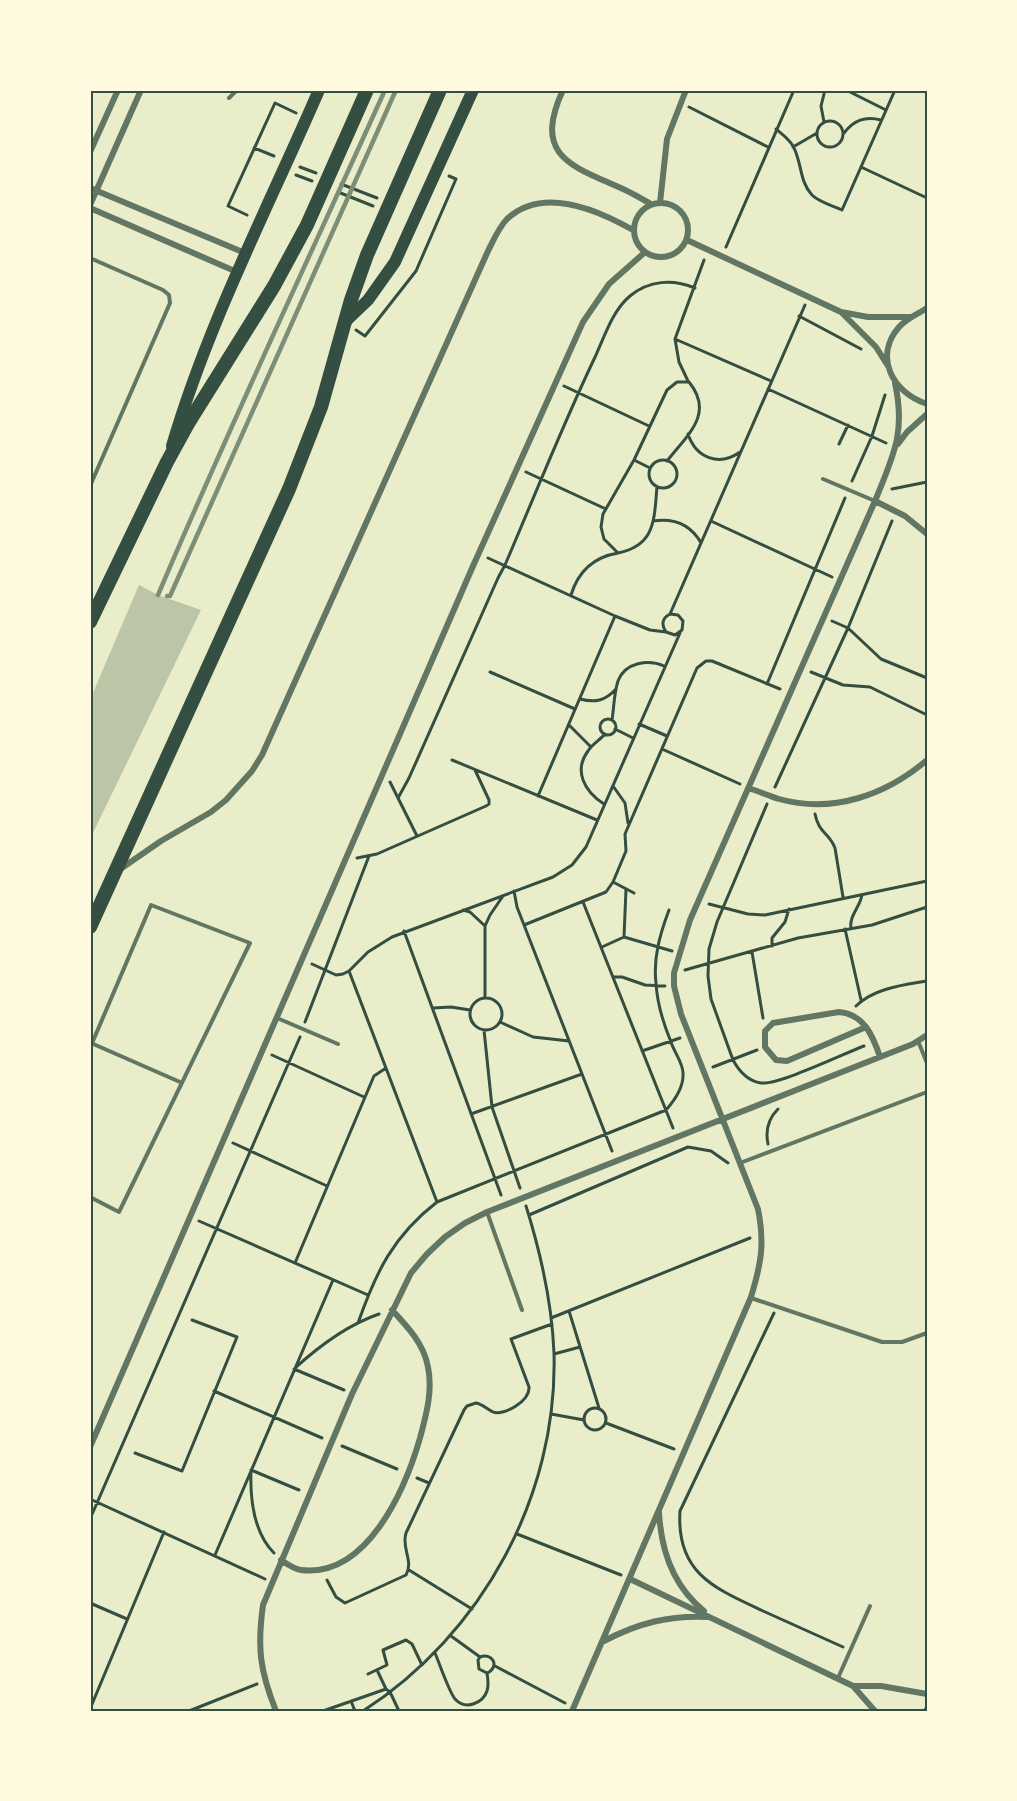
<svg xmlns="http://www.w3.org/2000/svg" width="1017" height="1801" font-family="Literata,serif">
	<rect width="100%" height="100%" fill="#e9edc9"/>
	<!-- building -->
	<path fill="#bcc5a7" d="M139 585 158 595 201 610 90 839V700Z"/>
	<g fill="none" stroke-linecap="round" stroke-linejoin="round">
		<!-- path -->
		<path stroke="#344e41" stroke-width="3" d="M846 90 886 110
			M689 107 768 147
			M817 134a13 13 0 1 1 26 0a13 13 0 1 1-26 0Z
			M824 122 821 106 825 90
			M776 129C782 134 789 139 793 146 802 162 799 181 812 195 819 202 833 206 842 210L895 90
			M844 133C854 120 865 116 881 120
			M793 147 817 133
			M254 148 274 156
			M300 167 316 173
			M861 167 927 198
			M296 175 312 181
			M341 184 377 198
			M338 192 373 206
			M247 215 228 206 275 103 296 113
			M726 247 794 90
			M799 316 861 349
			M356 330 365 336 416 271 456 179 449 176
			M675 339 771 381
			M688 381 679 362 675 339 704 260
			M564 386 649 426
			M768 389 886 443
			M688 434C696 458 719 467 740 452
			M839 444 848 425
			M634 460 650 468
			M649 474a14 14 0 1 1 28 0a14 14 0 1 1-28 0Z
			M526 472 606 509
			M852 481 872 436 885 395
			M657 487C654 519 656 545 618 553L604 539 601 527 603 514 634 460 667 390 677 382H689C715 414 687 435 667 461
			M892 489 927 482
			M653 521C674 518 691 525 701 543
			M711 521 832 577
			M488 558 615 616 650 630 666 632
			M571 595C578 572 594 557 618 553
			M670 614 678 615 683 621 682 630 675 635 666 632C661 625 662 618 670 614L805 305
			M832 621 848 628 881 659 927 678
			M490 672 575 709
			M811 672 843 685 870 687 927 715
			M767 684 845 498
			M580 699C595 703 605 701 616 689
			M600 727a8 8 0 1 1 16 0a8 8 0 1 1-16 0Z
			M612 720C614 707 614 693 618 681 625 662 649 659 664 666
			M639 724 667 736
			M569 725 591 747
			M615 729 633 738
			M662 749 740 784
			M452 760 597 820
			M390 782 417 836
			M613 786 625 803 628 823
			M775 787 848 628 892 521
			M538 796 615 616
			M398 798 409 778 498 578 505 565C535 495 563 424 596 355 605 335 613 310 630 296 649 280 673 279 695 288
			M604 804C585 792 573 771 588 751 592 744 600 740 605 734
			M767 804 717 922 709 949 708 976 711 999 733 1060C739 1071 747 1081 761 1083 779 1085 843 1054 864 1046
			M815 814C819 834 829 832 835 848L843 897
			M357 858 377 854 486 806 489 804V800L475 770
			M613 882 634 893
			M514 891 517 907 612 1151
			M583 902 673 1128
			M709 904 748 914 765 915 927 881
			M463 910 470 912 485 926
			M524 925 606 892 613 882 626 851 625 834 697 668 706 661H712L780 689
			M851 928C849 916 860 907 862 895
			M845 929 861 1000
			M404 931 501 1195
			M624 937 626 889
			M772 946V938L785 922 789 909
			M602 947 624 937 672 951
			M752 952 763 1018
			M312 964 336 975 343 974 349 971 368 952 392 937 553 877 572 865 586 847 680 633
			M685 970 798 938 872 925 927 907
			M349 971 437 1202
			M614 977H622L645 985 665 986
			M485 997V926L490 915 503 896
			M470 1014a16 16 0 1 1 32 0a16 16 0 1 1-32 0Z
			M856 1006C874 988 904 985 927 981
			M433 1008 451 1007 470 1010
			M305 1022 369 856
			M500 1022 533 1037 569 1041
			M484 1030 492 1107 520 1188
			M642 1051 680 1038
			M272 1055 364 1097
			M713 1067 757 1050
			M471 1114 582 1074
			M233 1143 327 1186
			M768 1144C765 1130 768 1119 778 1109
			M529 1215 688 1147 711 1151 728 1163
			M199 1221 368 1295
			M295 1263 371 1083 374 1076 386 1068
			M569 1311 599 1408
			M774 1313 680 1511C676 1573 714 1588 763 1611 790 1623 816 1635 843 1647
			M551 1318 750 1238
			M358 1323C376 1272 393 1236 437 1202L666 1110C675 1100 684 1087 683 1073 683 1063 674 1052 671 1042 664 1025 657 1002 656 983 653 958 660 934 669 910
			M554 1354 580 1347
			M344 1390 294 1369C319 1346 347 1325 379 1314
			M214 1391 322 1438
			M584 1419a11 11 0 1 1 22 0a11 11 0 1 1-22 0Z
			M551 1414 584 1420
			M606 1423 674 1449
			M342 1446 397 1469
			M135 1453 182 1471 237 1337 192 1320
			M417 1478 429 1483
			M90 1499 265 1579
			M90 1519 300 1037
			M517 1534 621 1575
			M274 1553C253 1532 250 1498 251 1470L299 1490
			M215 1555 333 1280
			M409 1570 472 1609
			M327 1580 336 1597 345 1603 406 1575C414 1560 401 1549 406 1533L464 1410 467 1406 476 1403C482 1404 487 1409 493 1412 504 1416 530 1401 529 1387L511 1339 552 1324
			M90 1603 127 1619
			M451 1636 480 1657C493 1652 500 1667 487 1673L479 1669 478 1660 480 1657
			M435 1653C439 1662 450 1695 456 1700 466 1710 483 1703 487 1691 489 1685 488 1679 487 1673
			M495 1666 565 1703
			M377 1670 386 1689
			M368 1674 387 1665 383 1650 406 1640 412 1644 422 1665
			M351 1701 355 1711
			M90 1709 164 1532
			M189 1711 257 1684
			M323 1711 386 1689 390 1692 399 1711
			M363 1711C482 1634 558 1496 554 1353 552 1303 541 1254 526 1206"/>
		<!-- service -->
		<path stroke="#617663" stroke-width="4" d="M229 98 237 90
			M90 258 163 290 169 295 170 303 90 486
			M823 479 875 501
			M277 1018 338 1044
			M918 1041 927 1063
			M91 1043 180 1082
			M90 1048 151 905 250 943 119 1212 90 1197
			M740 1163 927 1092
			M487 1212 522 1310
			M751 1298 882 1342H902L927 1333
			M838 1678 870 1606"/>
		<!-- minor -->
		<path stroke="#617663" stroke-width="6" d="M563 90C532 157 572 166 623 189 632 193 642 199 651 204
			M90 152 118 90
			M90 188 245 253
			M634 230a27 27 0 1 1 54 0a27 27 0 1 1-54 0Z
			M660 203 667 139 686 90
			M90 205 141 90
			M90 208 237 272
			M687 240 841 312 868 317H910
			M927 308C918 314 907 318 899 327 873 357 893 393 927 404
			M842 313 876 347 888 366
			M898 444 907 432 927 414
			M875 501 905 516 927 534
			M748 788C758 791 769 796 779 799 833 814 886 795 927 760
			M119 870 161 841 211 812 226 800 252 771 262 755 488 251C493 241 499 227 507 219 543 185 598 210 633 230
			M866 1027 787 1061 776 1060 765 1047V1031L773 1023 839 1012C864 1014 873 1036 880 1057
			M90 1447 473 566 583 322 609 284 644 253
			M659 1512C661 1551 673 1586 704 1611
			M281 1560C287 1564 294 1569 301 1570 367 1578 405 1490 420 1438 426 1415 433 1392 428 1367 424 1344 407 1326 392 1310
			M630 1579 853 1686 875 1711
			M604 1641C638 1623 670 1615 708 1617
			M853 1686H881L927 1694
			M276 1711C260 1671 257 1648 263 1605L352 1394 411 1273 427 1254 445 1237 465 1223 487 1212 880 1057 913 1044 927 1035
			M572 1711 751 1297C761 1264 765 1244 758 1209L681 1014 674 986V973L690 920 875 501C893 456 906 433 895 383
			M926 1711 927 1709"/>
		<!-- secondary -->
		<path stroke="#344e41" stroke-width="12" d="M345 322 368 300 395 262 473 90
			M172 446C208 323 268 208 319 90"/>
		<!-- trunk -->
		<path stroke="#344e41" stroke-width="14" d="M90 622 167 462 189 422 274 286 307 225 367 90
			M90 927 289 489 321 407 351 300 367 255 440 90"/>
		<!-- rail -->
		<path stroke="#7c8e77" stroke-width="4.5" d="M158 595C230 425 309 258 385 90
			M167 596H170L396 90"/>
	</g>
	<!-- border -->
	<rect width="1017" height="1801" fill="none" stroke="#fefae0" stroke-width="183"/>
	<rect x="92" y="92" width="834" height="1618" fill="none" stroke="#344e41" stroke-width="2"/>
</svg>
